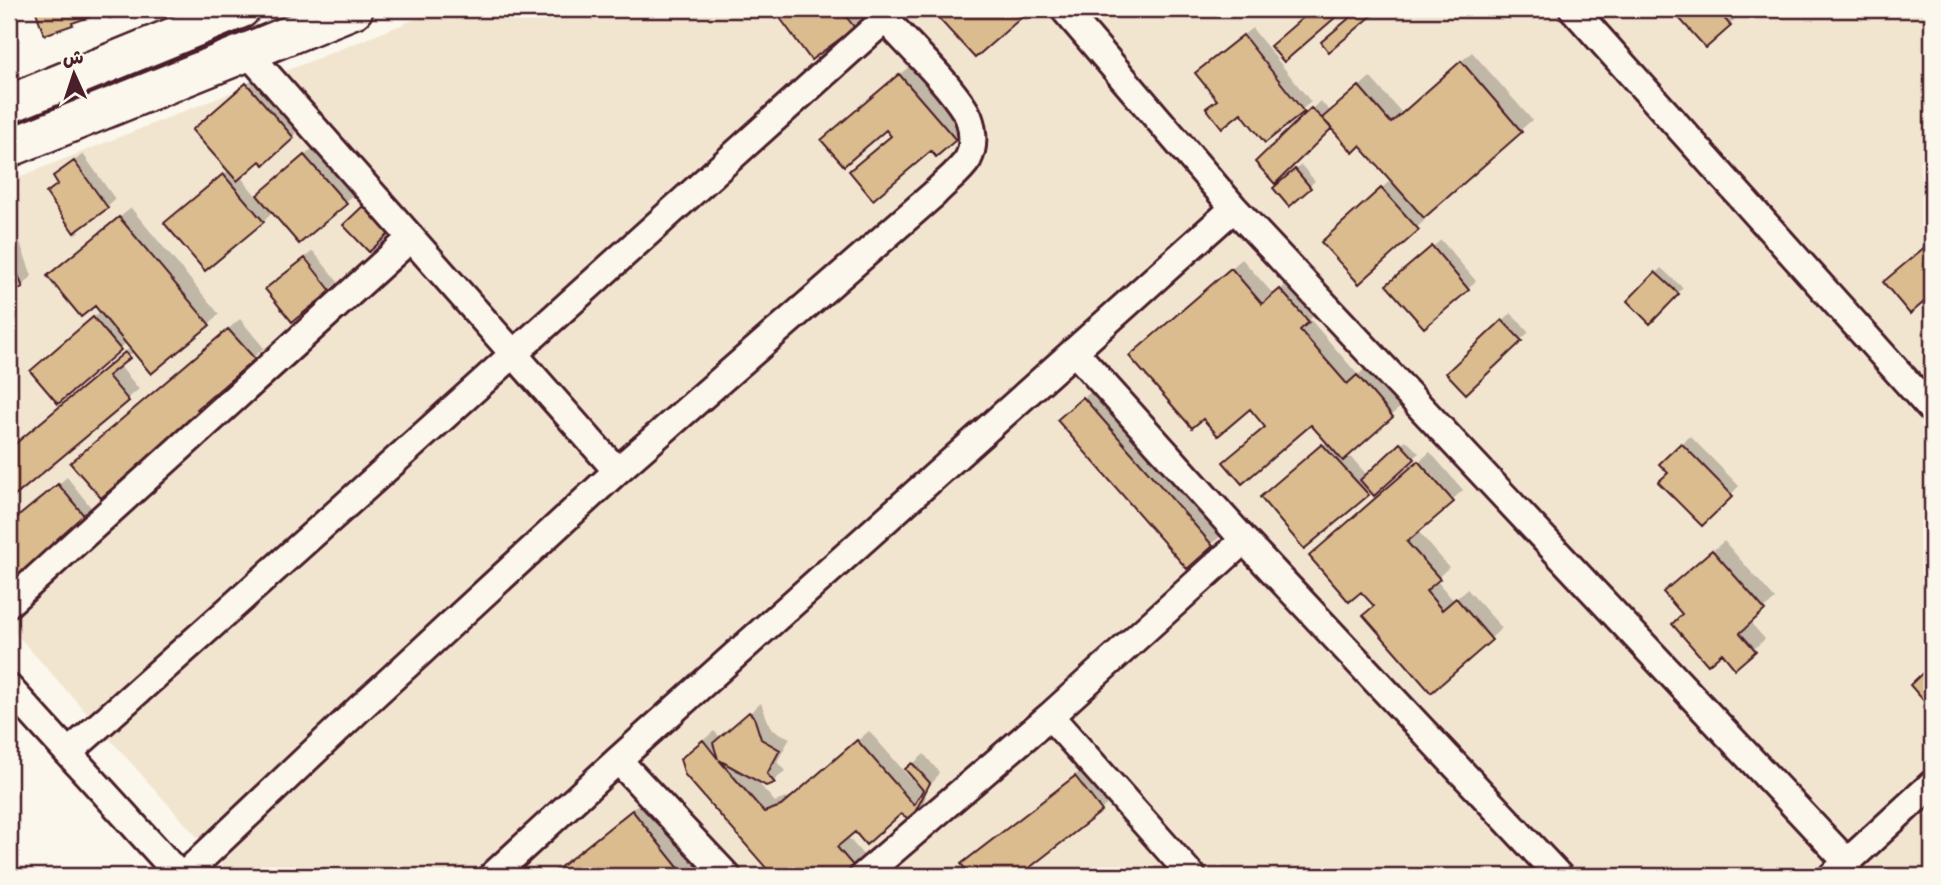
<svg xmlns="http://www.w3.org/2000/svg" width="1941" height="885" font-family="'Architects Daughter','Playpen Sans Arabic',sans-serif">
	<rect width="100%" height="100%" fill="#fbf7ec"/>
	<filter id="ink" filterUnits="userSpaceOnUse"><feTurbulence type="fractalNoise" baseFrequency=".0143" numOctaves="2"/><feDisplacementMap in="SourceGraphic" scale="14" xChannelSelector="R" yChannelSelector="G"/><feConvolveMatrix kernelMatrix="1 2 1 2 8 2 1 2 1" color-interpolation-filters="sRGB"/></filter>
	<g filter="url(#ink)">
		<!-- built -->
		<path fill="#f1e5d0" d="M441 9H1932V876H232L9 626V181Z"/>
		<!-- shadow -->
		<path fill="#0003" d="M792 9H854L861 18 853 26 782 18Z
			M933 9H1027L975 56Z
			M1674 9H1725L1735 19 1707 45Z
			M1252 28 1311 102 1265 140 1241 111 1208 108 1218 99 1205 65Z
			M1472 52 1532 120 1422 217 1425 220 1359 281 1331 234 1392 179 1360 144 1332 126 1257 162 1320 101 1331 112 1370 77 1402 113Z
			M911 65 965 128 955 139 931 149 892 135 886 128 834 129Z
			M255 77 301 129 264 163 260 158 240 176 257 197 313 148 353 195 345 203 273 211 263 221 174 215 229 170 203 122Z
			M83 154 115 199 107 207 48 193 59 183 55 177Z
			M1301 165 1315 181 1289 204 1280 183Z
			M369 202 393 227 369 250 345 225Z
			M131 208 219 314 209 324 134 351 119 365 139 389 9 498V449L131 347 127 342 59 401 40 363 101 311 60 266Z
			M9 212 32 276 22 287 9 291Z
			M1441 240 1476 281 1424 326 1397 277Z
			M1932 241V293L1910 312 1893 274Z
			M313 251 338 282 292 320 275 281Z
			M1242 259 1274 295 1292 280 1318 310 1310 319 1358 375 1368 366 1403 405 1346 455 1349 458 1351 457 1367 475 1406 440 1419 453 1374 493 1371 490 1304 547 1270 490 1328 441 1312 422 1267 426 1250 407 1142 345Z
			M1661 268 1683 288 1650 322 1629 301Z
			M1511 313 1529 332 1466 392 1448 373Z
			M240 319 264 348 207 398 215 407 180 428 83 452Z
			M1095 388 1223 534 1187 566 1070 410Z
			M1690 436 1739 486 1702 524 1670 473 1662 464Z
			M1430 452 1463 490 1418 531 1449 567 1436 580 1454 601 1467 589 1502 628 1432 691 1376 605 1322 546Z
			M67 477 93 510 9 580V525Z
			M1724 541 1775 599 1750 622 1765 639 1735 666 1676 582Z
			M761 703 771 729 790 738 777 762 785 771 774 781 767 784 754 778 775 802 794 795 869 731 911 779 913 777 907 769 924 754 939 772 935 780 923 792 926 797 921 807 910 818 900 812 855 829 847 836 865 857 844 876H776L687 774 693 749 714 731 721 738Z
			M1086 767 1112 799 1101 810 1016 876H973L963 864 974 854Z
			M643 800 705 876H549Z"/>
		<!-- building -->
		<path fill="#dbbc8e" stroke="#4a1f2b" stroke-width="2" d="M35 9H100L88 13 90 17 72 23 73 25 44 35Z
			M107 9H122L124 13 110 18Z
			M792 9H840L855 28 811 60 780 18Z
			M930 9H1012L1021 18 975 58Z
			M1313 9H1345L1284 62 1270 46Z
			M1360 9H1369L1374 14 1329 52 1321 42Z
			M1671 9H1716L1731 26 1706 48Z
			M1243 35 1304 112 1265 143 1241 113 1222 128 1206 108 1217 100 1195 73Z
			M1461 61 1522 132 1424 218 1360 146 1353 153 1322 118 1359 86 1391 123Z
			M899 74 956 140 936 157 931 151 873 200 849 171 891 136 886 130 844 166 821 140Z
			M246 83 294 138 264 165 260 161 237 181 192 130Z
			M1311 108 1332 128 1275 184 1255 162Z
			M304 155 347 204 299 244 257 195Z
			M74 161 108 208 74 233 46 193 58 184 53 176Z
			M1295 169 1311 188 1289 207 1273 188Z
			M223 174 264 222 205 271 164 223Z
			M1381 188 1419 230 1359 284 1321 242Z
			M363 206 390 233 369 252 343 225Z
			M119 217 210 325 151 374 95 306 81 317 47 276Z
			M1432 246 1469 290 1424 328 1386 285Z
			M1926 246 1932 254V295L1910 314 1883 282Z
			M9 251 23 288 9 293Z
			M305 258 331 291 292 322 265 289Z
			M1231 268 1262 304 1280 289 1309 322 1300 330 1347 384 1357 375 1393 417 1343 461 1311 425 1242 484 1223 462 1265 427 1250 409 1218 436 1203 419 1192 428 1129 356Z
			M1655 272 1679 294 1650 324 1627 301Z
			M93 317 121 350 58 404 30 371Z
			M1502 320 1522 341 1466 394 1446 373Z
			M228 329 255 359 197 409 205 418 179 431 101 498 70 463Z
			M125 352 130 358 108 376 129 401 9 501V449Z
			M1083 397 1213 546 1187 569 1057 420Z
			M1400 443 1415 459 1374 496 1360 480Z
			M1681 443 1733 496 1702 526 1658 482 1668 473 1659 464Z
			M1322 444 1369 495 1304 549 1260 497Z
			M1418 461 1454 502 1407 542 1440 579 1426 591 1442 610 1456 598 1492 640 1431 693 1363 615 1374 606 1361 592 1349 602 1309 556Z
			M58 484 87 519 9 583V524Z
			M1712 550 1765 610 1740 633 1756 651 1735 669 1722 653 1708 665 1672 624 1682 614 1663 592Z
			M1932 664V710L1910 685Z
			M749 712 754 717 761 739 780 750 767 774 775 783 766 786 719 760 764 812 781 806 857 740 914 805 923 790 905 769 912 763 930 783 911 820 901 814 866 845 855 832 837 847 856 869 847 876H773L685 775 680 759 703 740 718 759 713 743Z
			M1075 776 1102 811 1019 876H971L961 864Z
			M632 810 685 876H549Z"/>
		<g fill="none" stroke-linecap="round" stroke-linejoin="round">
			<defs>
				<path id="street" d="M1064 9 1234 208 1847 862
					M1573 9 1932 410
					M248 53 617 471
					M1074 351 1244 540 1559 876
					M9 603 411 238
					M9 688 180 876
					M1050 716 1192 876
					M68 753C342 511 612 264 885 19
					M618 760 727 876
					M183 876 359 709 617 471 934 194C944 183 960 172 968 159 975 146 973 124 966 112 945 78 903 40 876 9
					M492 876 618 760 1234 208
					M863 876 1050 716 1244 540
					M1832 876 1932 784"/>
				<path id="secondary" d="M9 104 241 9
					M9 148 354 9"/>
			</defs>
			<!-- street casing -->
			<use href="#street" stroke="#4a1f2b" stroke-width="32"/>
			<!-- secondary casing -->
			<use href="#secondary" stroke="#4a1f2b" stroke-width="42"/>
			<!-- street -->
			<use href="#street" stroke="#fbf7ec" stroke-width="26"/>
			<!-- secondary -->
			<use href="#secondary" stroke="#fbf7ec" stroke-width="37"/>
		</g>
	</g>
	<!-- margin -->
	<rect width="1941" height="885" fill="none" stroke="#fbf7ec" stroke-width="35"/>
	<rect x="18" y="18" width="1906" height="850" fill="none" stroke="#4a1f2b" stroke-width="2.5" filter="url(#ink)"/>
	<!-- north arrow -->
	<g transform="translate(74 74) rotate(357)" stroke="#fbf7ec" stroke-width="5" paint-order="stroke">
	<path d="M0-5L12 26L0 18L-12 26Z" fill="#4a1f2b"/>
	<text y="-10" font-size="19" font-weight="bold" text-anchor="middle" fill="#4a1f2b">ش</text>
	</g>
</svg>
